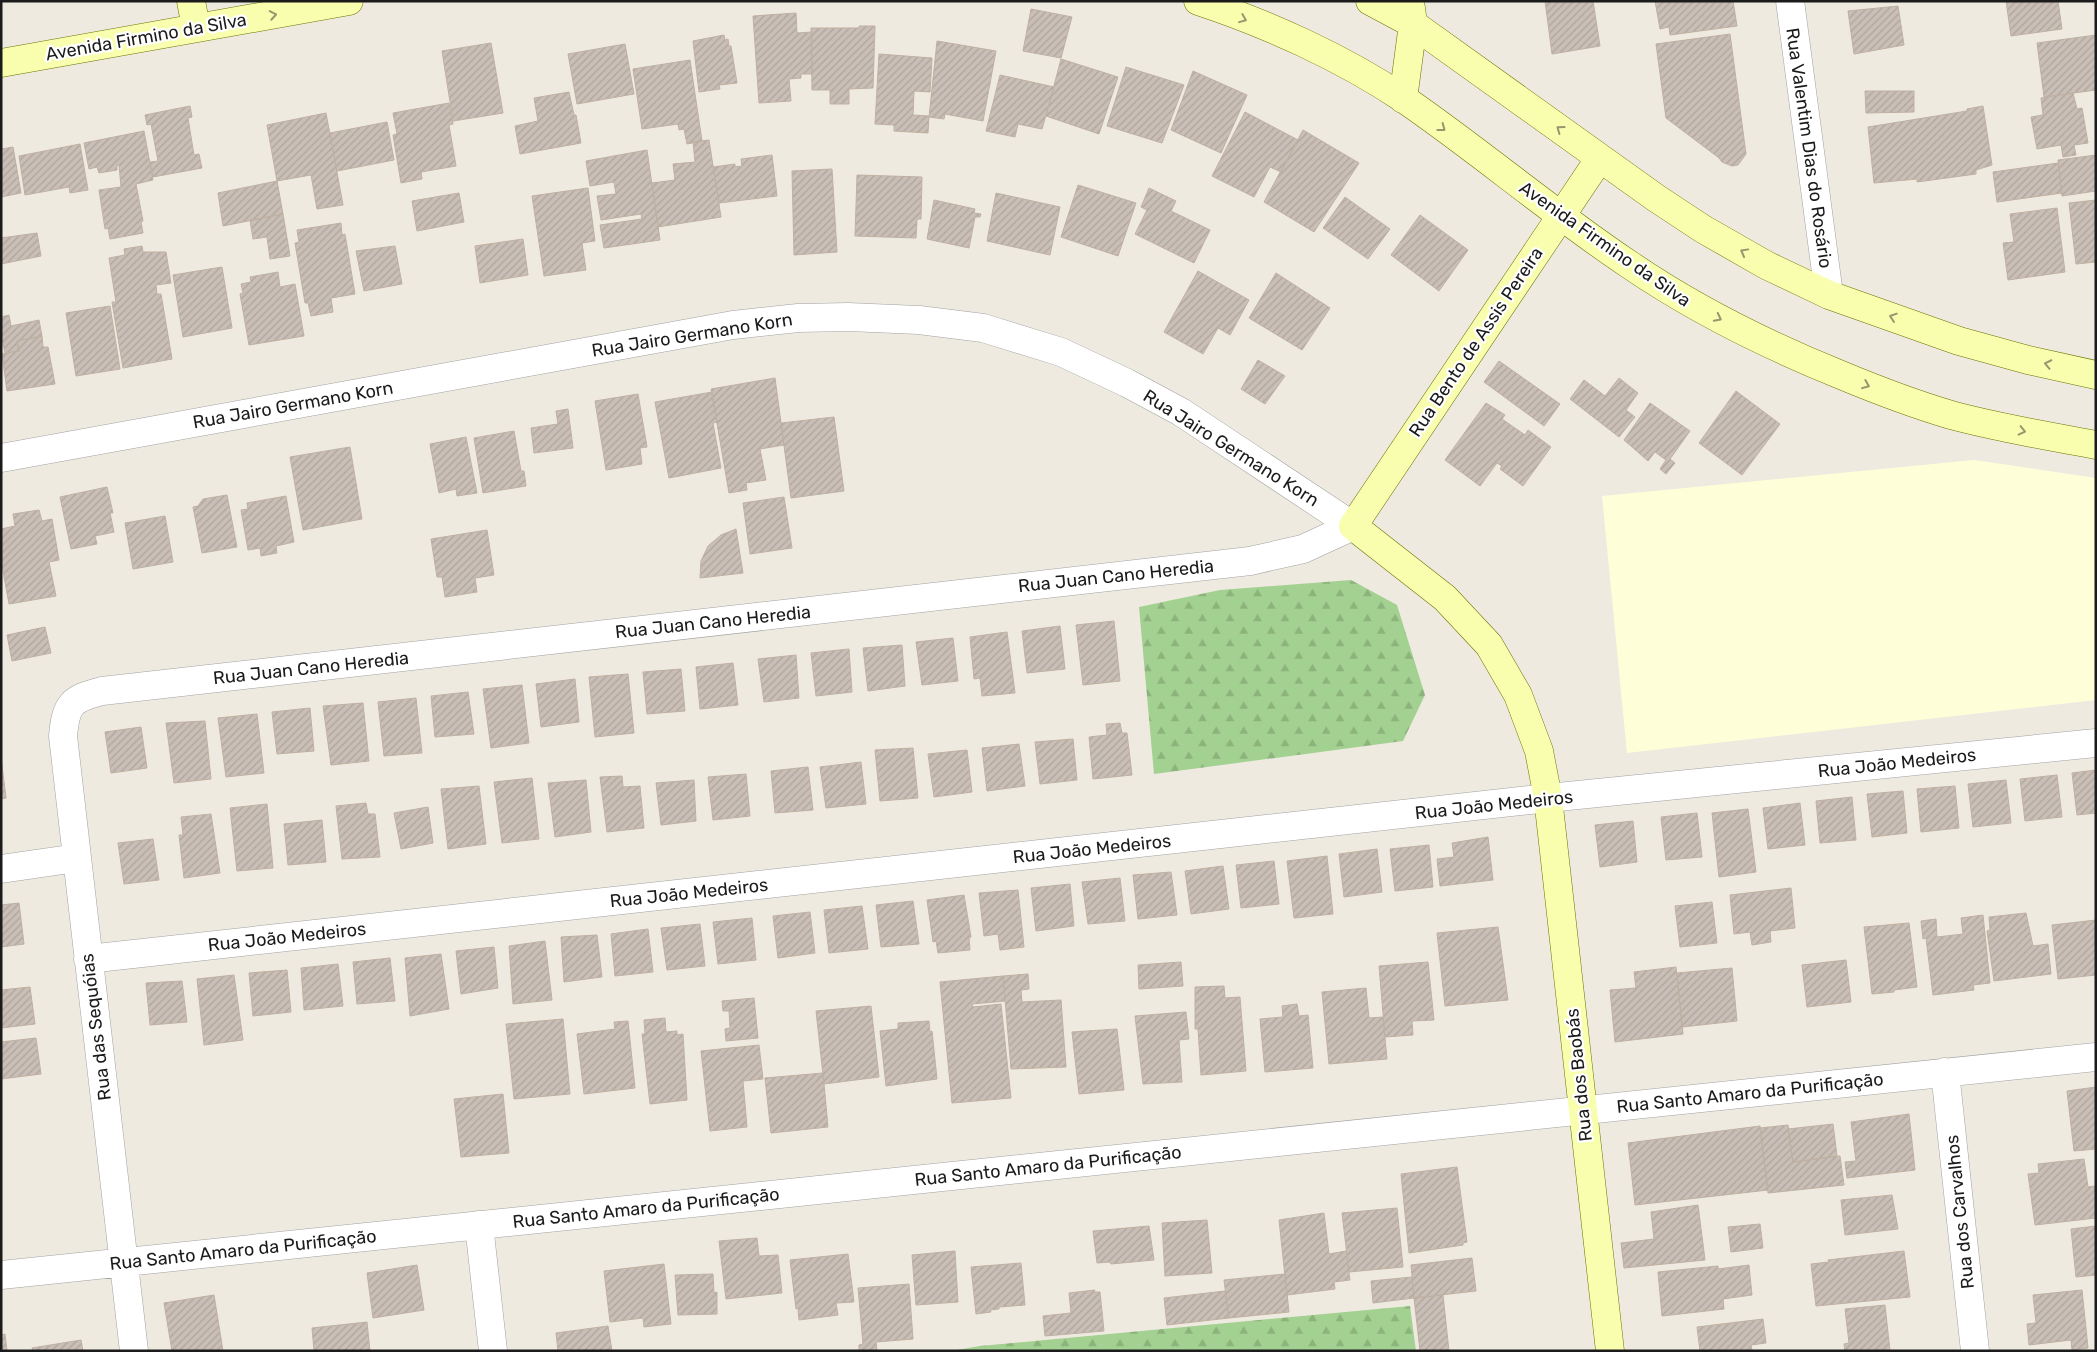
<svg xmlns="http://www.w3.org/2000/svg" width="2097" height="1352" font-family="Rubik,sans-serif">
	<defs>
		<pattern id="forest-firs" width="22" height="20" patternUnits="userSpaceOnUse" patternTransform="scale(1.25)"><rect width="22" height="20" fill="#a3d191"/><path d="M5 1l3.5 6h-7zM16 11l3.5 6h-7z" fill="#8cb37c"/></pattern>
		<pattern id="building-hatch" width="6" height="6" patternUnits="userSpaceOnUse" patternTransform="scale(1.25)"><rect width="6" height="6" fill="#cabfb6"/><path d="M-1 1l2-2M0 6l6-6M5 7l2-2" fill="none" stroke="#ada49c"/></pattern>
	</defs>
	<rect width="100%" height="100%" fill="#eeeae0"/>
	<!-- education -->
	<path fill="#feffd8" d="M1974 460 2096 478V700L1627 753 1602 496Z"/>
	<!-- forest -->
	<path fill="url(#forest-firs)" d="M1351 580 1397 605 1425 695 1403 741 1154 774 1139 607 1220 590Z
		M1410 1306 1416 1351H951L980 1346Z"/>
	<!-- building -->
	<path fill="url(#building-hatch)" stroke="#c0b0a1" d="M1545 1H1593L1600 46 1552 54Z
		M1655 1H1733L1737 26 1670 35 1669 27 1660 29Z
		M2006 1H2058L2062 29 2011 36Z
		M1898 6 1904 45 1854 54 1848 11Z
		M1031 9 1072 17 1061 58 1023 51Z
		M796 13 797 33 812 32V74H801V78L789 79 791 101 759 103 753 16Z
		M859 26H875L873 88 849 89V104H830V90H812L811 28H859Z
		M1730 34 1746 154 1738 165 1732 166 1722 162 1719 158 1666 118 1656 44Z
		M724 35 725 40 728 39 729 46H731L737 83 719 85 720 89 699 92 693 41Z
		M2096 35V90L2044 97 2037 43Z
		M937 41 996 51 983 121 945 114 944 119 929 117Z
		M491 43 503 113 453 121 442 51Z
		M625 44 634 94 577 104 568 54Z
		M879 54 932 58 930 92 914 91 913 115 929 116 928 133 894 131V125L875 124Z
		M1061 59 1118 77 1099 134 1046 116Z
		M690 60 702 141 687 144 684 129 679 130 678 124 642 129 633 69Z
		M1126 67 1184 85 1162 143 1107 126Z
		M1193 71 1247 95 1221 153 1171 130Z
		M1000 75 1054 87 1042 129 1018 124 1015 137 986 131Z
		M1865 91H1914V112L1866 113Z
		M569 92 574 115H576L581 143 520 154 515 126 538 121 534 98Z
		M2073 93 2077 109 2082 108 2088 143 2074 145 2076 155 2063 157 2061 145 2037 149 2031 117 2043 115 2041 98Z
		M449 103 453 124 449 125 456 166 421 172 422 179 401 183 393 135 397 134 393 113Z
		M190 106 192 117 188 118 194 155 199 154 202 168 153 177 150 162 158 161 151 124 147 125 145 115Z
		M1983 106 1992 165 1976 170V174L1917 182V179L1874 183 1868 127 1967 111V109Z
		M1245 112 1298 140 1281 172 1270 167 1254 197 1212 176Z
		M326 113 343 205 317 209 311 175 277 181 267 125Z
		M387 122 394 160 337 171 330 133Z
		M1303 130 1359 163 1314 232 1264 202Z
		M144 131 153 180 136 184 143 221 141 222 143 233 110 239 108 228 105 229 99 190 121 187 119 165H117V170L99 173 97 167 89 169 84 143Z
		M709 140 721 217 658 227 652 183 675 180 673 164 695 162 693 142Z
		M80 144 88 190 70 193 69 187 25 195 19 156Z
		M1 145 2 149 13 147 21 193 1 197Z
		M647 150 660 240 604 248 600 225 642 219 641 214 601 220 597 196 616 194 614 182 590 186 586 161Z
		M772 155 777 196 719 203 713 167 735 164V167L742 166 741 159Z
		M2096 155V191L2062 196 2058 160Z
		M2058 163 2062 193 1997 202 1993 172Z
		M832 169 837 252 794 255 792 171Z
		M857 175 922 177 921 219H917L916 238 855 236Z
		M277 181 283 214 223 226 218 193Z
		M1078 185 1136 203 1118 256 1061 237Z
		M588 188 595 241 582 243 586 270 544 276 532 196Z
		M1149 188 1176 201 1171 211 1210 230 1194 263 1135 234 1147 210 1141 207Z
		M459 193 464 222 417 231 412 201Z
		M996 193 1060 207 1050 255 987 241Z
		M1345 197 1390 229 1368 259 1323 228Z
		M934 200 975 209 974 213 981 214 980 217H975L969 248 927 239Z
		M2096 200V262L2076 264 2069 203Z
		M2057 208 2065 272 2008 280 2003 243 2014 242 2010 214Z
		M283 214 290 256 270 259 267 237 253 239 250 220Z
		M1420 215 1468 250 1439 291 1391 255Z
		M341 223 342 235 345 234 355 294 331 298 333 312 311 316 308 303H305L295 243 299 242 297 230Z
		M37 233 41 256 1 264V238Z
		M523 239 528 275 480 283 475 246Z
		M142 246 143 252H166L171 283 156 285 157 294H161L172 359 123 368 112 302H116L109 258 125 255 124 249Z
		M395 246 402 284 364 291 356 251Z
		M222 267 232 328 183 337 173 275Z
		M1198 271 1249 300 1230 335 1218 328 1203 354 1164 332Z
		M278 272 280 287 295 284 304 336 249 345 240 294 243 293 241 284 251 282 250 277Z
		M1276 273 1330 308 1302 350 1249 318Z
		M110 306 120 369 76 376 66 313Z
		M9 315 11 326 39 320 42 336 17 341 19 351 5 353 1 334V317Z
		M42 336 43 347H48L55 384 7 391 2 354 19 351 17 341Z
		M1258 360 1285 376 1265 404 1241 389Z
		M1499 361 1560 404 1544 426 1484 382Z
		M775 378 784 445 760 449 766 480 746 483 747 490 729 493 711 389Z
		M1619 378 1638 393 1626 410 1635 417 1619 437 1570 399 1584 380 1605 396Z
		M1736 391 1780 424 1742 475 1699 443Z
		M712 392 717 422 713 423 721 468 669 478 655 402Z
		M638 394 647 447 640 448 642 464 606 470 595 401Z
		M1486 403 1505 415 1502 419 1525 435 1528 430 1551 447 1523 486 1500 469 1502 466 1497 463 1480 486 1445 460Z
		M1650 403 1690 431 1670 459 1675 463 1666 474 1660 469 1666 460 1655 452 1648 461 1624 440Z
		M568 409 573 448 534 453 531 428 558 424 556 411Z
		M834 417 844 491 791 498 781 423Z
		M514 431 521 471H524L526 486 483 493 474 438Z
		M466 437 477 493 457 496 456 489 439 493 430 444Z
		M350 447 362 519 303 530 290 457Z
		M107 487 113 513H110L114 532 95 536 97 544 71 549 60 497Z
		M227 495 237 547 202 553 193 507 198 506 203 499Z
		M286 496 294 542 276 546 277 553 261 556 260 548 248 550 241 510 248 509 247 503Z
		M784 497 792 548 750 554 743 503Z
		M39 510 42 521 52 519 59 560 49 562 56 596 9 604 1 560V529L15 526 13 514Z
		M165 516 173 562 133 569 125 523Z
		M736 529 743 573 700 578 701 561 708 546 721 535Z
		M487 530 494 575 475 578 477 592 445 597 442 577H437L431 539Z
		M1114 621 1120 681 1083 685 1076 625Z
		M1060 626 1065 669 1027 673 1022 631Z
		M45 627 51 653 12 661 7 635Z
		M1007 632 1015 693 982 696 980 678 974 679 970 637Z
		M953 638 958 681 922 685 916 642Z
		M902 645 905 686 868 691 863 648Z
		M849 649 852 692 816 696 811 653Z
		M796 655 799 698 764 702 758 659Z
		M733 663 738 705 700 709 696 667Z
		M681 669 685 711 647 714 643 672Z
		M628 674 634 733 595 737 589 677Z
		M575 679 579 722 541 727 536 684Z
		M522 685 529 743 491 748 483 689Z
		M468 692 474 734 435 737 431 696Z
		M416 698 422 753 384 756 378 702Z
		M363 703 369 761 331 765 323 706Z
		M310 708 314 751 277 754 272 712Z
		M257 714 264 773 226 777 218 718Z
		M205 721 211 779 174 783 166 723Z
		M1120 723 1122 733H1127L1132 775 1093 779 1089 737 1107 735 1106 724Z
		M141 727 147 768 111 773 105 732Z
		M1073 739 1077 780 1040 784 1035 742Z
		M1019 744 1025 786 987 791 982 748Z
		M913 748 918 798 880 801 875 750Z
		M967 750 972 792 934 797 928 754Z
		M1 757 6 798 1 799Z
		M861 762 866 804 826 808 820 767Z
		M808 767 813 810 775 813 771 771Z
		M2096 770V813L2077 815 2072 773Z
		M746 774 750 816 713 820 708 777Z
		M2057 775 2062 817 2025 821 2020 779Z
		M622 776 623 787 640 786 644 828 607 832 600 777Z
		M532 778 539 839 502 843 494 782Z
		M586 780 591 832 555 837 548 783Z
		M694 780 696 821 661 825 656 783Z
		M2006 780 2011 823 1973 827 1968 784Z
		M479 786 486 844 448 849 441 789Z
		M1955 786 1959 828 1921 832 1917 789Z
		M1903 791 1907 833 1872 837 1867 794Z
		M1852 797 1856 840 1820 843 1816 801Z
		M366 803 368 814H375L380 857 342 859 336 806Z
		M1800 803 1805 845 1768 849 1763 808Z
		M267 804 273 868 237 871 230 808Z
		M428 807 433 843 401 849 394 813Z
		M1748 809 1756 872 1719 877 1712 813Z
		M1697 813 1702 857 1666 860 1661 817Z
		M211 814 220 873 184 878 179 835H183L181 817Z
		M322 820 326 862 288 865 284 824Z
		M1633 821 1637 862 1600 867 1595 825Z
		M1488 837 1493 880 1440 886 1437 859 1454 857 1452 843Z
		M153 839 159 880 124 884 118 843Z
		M1429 845 1433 887 1395 891 1390 849Z
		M1377 849 1382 892 1344 897 1339 854Z
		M1327 856 1333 914 1294 918 1287 861Z
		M1274 861 1279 904 1241 908 1236 865Z
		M1223 866 1229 909 1191 914 1185 871Z
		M1171 872 1177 915 1138 919 1133 875Z
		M1120 878 1125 921 1088 924 1082 882Z
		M1070 884 1074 926 1036 931 1031 888Z
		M1791 888 1795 928 1770 931 1771 942 1752 945 1750 932 1734 934 1730 895Z
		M1018 890 1024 947 1000 950 998 934 984 936 979 893Z
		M964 895 971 937 969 938 970 950 938 953 936 941 933 942 927 900Z
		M913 901 919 944 881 947 876 905Z
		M1712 902 1717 943 1680 947 1675 906Z
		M19 903 24 944 1 947V905Z
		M862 906 868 949 829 953 824 910Z
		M810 912 815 953 778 958 773 916Z
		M2026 913 2033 946 2048 944 2051 974 1994 981 1987 931 1990 930 1989 917Z
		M1983 915 1990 983 1973 985 1974 990 1933 995 1926 938 1923 939 1921 921 1936 919 1937 937 1963 934 1961 918Z
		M752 918 756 960 718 964 713 922Z
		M2096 920V975L2058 979 2052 925Z
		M1909 923 1917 987 1894 990V992L1872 994 1864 927Z
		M700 924 705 966 667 970 661 928Z
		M1498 927 1508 1000 1445 1006 1437 933Z
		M648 929 653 972 615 976 611 934Z
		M597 935 602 977 564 982 561 937Z
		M545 941 552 1000 513 1004 509 946Z
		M494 947 498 988 461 994 456 951Z
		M441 954 449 1009 410 1016 405 958Z
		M390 958 395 1001 357 1004 353 962Z
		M1846 960 1851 1002 1807 1007 1802 965Z
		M1181 962 1183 986 1139 989 1138 965Z
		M1428 962 1434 1020 1412 1021 1413 1035 1385 1037 1379 966Z
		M338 964 343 1006 304 1010 301 968Z
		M1676 967 1683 1034 1615 1042 1610 990 1636 988 1634 972Z
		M1732 968 1737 1021 1682 1027 1677 973Z
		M287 970 291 1012 253 1016 249 973Z
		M1028 974 1029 989 1021 990 1022 1002 1061 1000 1066 1067 1011 1069 1003 976Z
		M234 975 243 1040 204 1045 197 979Z
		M1003 976 1005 1001 972 1004 973 1007 1001 1004 1011 1098 952 1103 940 982Z
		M182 981 187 1022 150 1025 146 983Z
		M1224 986 1225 998 1240 997 1246 1071 1201 1075 1198 1029H1195V987Z
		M30 987 35 1024 1 1028V990Z
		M1366 988 1369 1018 1383 1017 1387 1059 1329 1064 1322 992Z
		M754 998 758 1038 726 1041 725 1029 730 1028 729 1011H723L722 1001Z
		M1297 1004 1299 1016 1308 1015 1313 1068 1265 1072 1260 1019 1283 1017 1282 1006Z
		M871 1006 879 1077 824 1084 816 1011Z
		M1186 1012 1189 1039 1179 1040 1182 1082 1143 1084 1135 1016Z
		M665 1018 666 1032 677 1031V1035L683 1034 687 1100 650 1104 642 1034H645L644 1020Z
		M563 1019 570 1094 514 1099 506 1024Z
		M628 1021 635 1088 584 1094 577 1034 615 1029 614 1022Z
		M929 1021 930 1032 932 1031 937 1079 886 1086 880 1031 898 1029V1023Z
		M1117 1029 1124 1090 1079 1094 1072 1032Z
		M36 1038 41 1074 1 1079V1042Z
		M759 1045 763 1079 743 1081 747 1127 710 1131 701 1051Z
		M823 1073 828 1127 771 1133 765 1078Z
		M2096 1087V1149L2074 1151 2067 1091Z
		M503 1094 509 1153 461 1157 454 1099Z
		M1909 1114 1915 1170 1847 1178 1845 1162 1856 1161 1851 1122Z
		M1833 1124 1837 1156 1793 1162 1788 1129Z
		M1788 1125 1793 1162 1840 1156 1844 1185 1768 1193 1760 1128Z
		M1760 1126 1768 1190 1635 1205 1628 1143Z
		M2084 1159 2088 1187 2095 1186 2096 1218 2035 1225 2028 1174 2039 1173 2038 1164Z
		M1457 1167 1467 1242 1463 1243V1245L1409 1253 1401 1174Z
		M1892 1195 1898 1229 1845 1235 1841 1200Z
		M1698 1205 1705 1260 1624 1268 1621 1243 1654 1239 1651 1212Z
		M1397 1208 1403 1267 1349 1272 1342 1213Z
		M1324 1213 1329 1254 1346 1251 1350 1280 1334 1282 1335 1289 1287 1295 1279 1220Z
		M1207 1220 1212 1273 1165 1276 1162 1223Z
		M1760 1224 1763 1248 1731 1252 1728 1227Z
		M1149 1226 1154 1260 1111 1264 1110 1262 1097 1263 1093 1231Z
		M2096 1226V1275L2076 1277 2071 1229Z
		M757 1238 759 1256 778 1255 782 1293 726 1299 719 1241Z
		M955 1251 958 1302 916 1305 912 1255Z
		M1904 1251 1910 1297 1816 1306 1811 1264 1829 1262 1828 1260Z
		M848 1254 854 1302 836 1303 838 1315 799 1320 798 1308 796 1309 790 1260Z
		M1472 1258 1476 1291 1414 1298 1411 1265Z
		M1021 1263 1025 1305 999 1307V1309L990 1310 991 1312 976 1314 971 1267Z
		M664 1264 671 1324 644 1327 643 1318 610 1322 604 1271Z
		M417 1265 424 1310 373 1318 367 1273Z
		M1749 1265 1752 1295 1723 1299 1724 1309 1662 1316 1658 1272 1718 1266V1269Z
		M713 1274 714 1293 717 1292V1314L678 1315 675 1275Z
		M1285 1274 1289 1312 1229 1318 1224 1280Z
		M1412 1277 1414 1298 1373 1303 1371 1281Z
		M909 1284 913 1339 876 1342 877 1351H859V1345L863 1344 858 1288Z
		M1095 1290 1094 1292H1100L1104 1331 1045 1336 1043 1316 1071 1313 1069 1293Z
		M2082 1290 2088 1348 2072 1350 2071 1340 2029 1345 2027 1324 2036 1323 2033 1295Z
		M1225 1291 1229 1318 1167 1325 1164 1298Z
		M214 1295 223 1351H172L164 1303Z
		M1443 1295 1449 1351H1420L1414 1298Z
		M1885 1305 1890 1351H1845L1844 1344 1849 1343 1845 1309Z
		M1763 1319 1766 1343 1751 1345 1752 1351H1700L1697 1327Z
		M367 1322 370 1351H314L312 1328Z
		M608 1326 612 1351H558L556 1333Z
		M5 1334 7 1351H1V1335Z
		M81 1340 83 1351H33L32 1348Z"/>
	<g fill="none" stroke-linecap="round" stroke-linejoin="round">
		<defs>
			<path id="street" d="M1790 1 1829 295
				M1 458 733 325 798 318 848 317 919 320 983 328 1061 352 1127 383 1181 412 1353 526
				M1 869 77 858
				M88 959 1548 798 2096 743
				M1945 1072 1975 1351
				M479 1225 493 1351
				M1 1275 2096 1057
				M134 1351 63 736C66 704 71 699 102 691L1250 561 1303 549 1353 526"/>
			<path id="secondary" d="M191 1 196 28
				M1198 1C1268 24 1343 58 1404 99 1481 152 1552 213 1630 265 1696 310 1767 345 1841 375 1877 390 1914 404 1951 415 1999 428 2048 436 2096 445
				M1370 1 1413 24 1656 198 1703 229 1766 265 1829 295 1959 341 2028 360 2096 375
				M1 63 349 1
				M1403 99 1413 24 1411 8
				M1600 158 1353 526 1445 598 1489 645 1518 695 1539 751 1548 798 1610 1351"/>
		</defs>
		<!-- street casing -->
		<use href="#street" stroke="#a2a2a2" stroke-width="29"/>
		<!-- secondary casing -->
		<use href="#secondary" stroke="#667500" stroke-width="29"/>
		<!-- street -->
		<use href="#street" stroke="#fff" stroke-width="28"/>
		<!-- secondary -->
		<use href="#secondary" stroke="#f8feae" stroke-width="28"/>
	</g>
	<!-- one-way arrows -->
	<defs><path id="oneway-chevron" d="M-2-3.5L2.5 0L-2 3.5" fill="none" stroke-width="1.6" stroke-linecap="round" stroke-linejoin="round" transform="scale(1.25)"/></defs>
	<g stroke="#95986c">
		<use href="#oneway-chevron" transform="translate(273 15) rotate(-10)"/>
		<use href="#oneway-chevron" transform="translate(1243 19) rotate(22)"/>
		<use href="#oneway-chevron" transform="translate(1442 128) rotate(37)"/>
		<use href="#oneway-chevron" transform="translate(1560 129) rotate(-144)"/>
		<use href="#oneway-chevron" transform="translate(1744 252) rotate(-151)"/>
		<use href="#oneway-chevron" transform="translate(1893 317) rotate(-161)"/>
		<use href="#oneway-chevron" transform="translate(1718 318) rotate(27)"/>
		<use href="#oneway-chevron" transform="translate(2048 364) rotate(-168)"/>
		<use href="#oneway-chevron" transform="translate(1866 385) rotate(22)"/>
		<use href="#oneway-chevron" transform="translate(2022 431) rotate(13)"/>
	</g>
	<g text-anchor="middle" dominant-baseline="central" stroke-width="4.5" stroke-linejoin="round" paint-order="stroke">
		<!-- street labels -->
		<g font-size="18" fill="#1b1b1b" stroke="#fff">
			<text transform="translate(146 37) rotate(-10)">Avenida Firmino da Silva</text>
			<text transform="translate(1809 148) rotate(82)">Rua Valentim Dias do Rosário</text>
			<text transform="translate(1605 244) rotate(35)">Avenida Firmino da Silva</text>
			<text transform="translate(692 335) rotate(-9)">Rua Jairo Germano Korn</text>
			<text transform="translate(1476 342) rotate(-56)">Rua Bento de Assis Pereira</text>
			<text transform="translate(293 405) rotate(-10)">Rua Jairo Germano Korn</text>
			<text transform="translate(1231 448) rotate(32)">Rua Jairo Germano Korn</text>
			<text transform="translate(1116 576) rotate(-6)">Rua Juan Cano Heredia</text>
			<text transform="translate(713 622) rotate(-6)">Rua Juan Cano Heredia</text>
			<text transform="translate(311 668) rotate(-6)">Rua Juan Cano Heredia</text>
			<text transform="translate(1897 763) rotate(-6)">Rua João Medeiros</text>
			<text transform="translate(1494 805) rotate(-6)">Rua João Medeiros</text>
			<text transform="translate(1092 849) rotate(-6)">Rua João Medeiros</text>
			<text transform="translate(689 893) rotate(-6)">Rua João Medeiros</text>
			<text transform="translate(287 937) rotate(-6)">Rua João Medeiros</text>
			<text transform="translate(96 1027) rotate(-97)">Rua das Sequóias</text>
			<text transform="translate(1579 1075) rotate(-96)">Rua dos Baobás</text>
			<text transform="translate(1750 1093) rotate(-6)">Rua Santo Amaro da Purificação</text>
			<text transform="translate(1048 1166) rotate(-6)">Rua Santo Amaro da Purificação</text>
			<text transform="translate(646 1208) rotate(-6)">Rua Santo Amaro da Purificação</text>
			<text transform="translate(1960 1212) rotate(-96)">Rua dos Carvalhos</text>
			<text transform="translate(243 1250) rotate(-6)">Rua Santo Amaro da Purificação</text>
		</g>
	</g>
	<!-- border -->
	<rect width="2097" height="1352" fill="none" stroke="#1b1b1b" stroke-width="5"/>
</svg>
